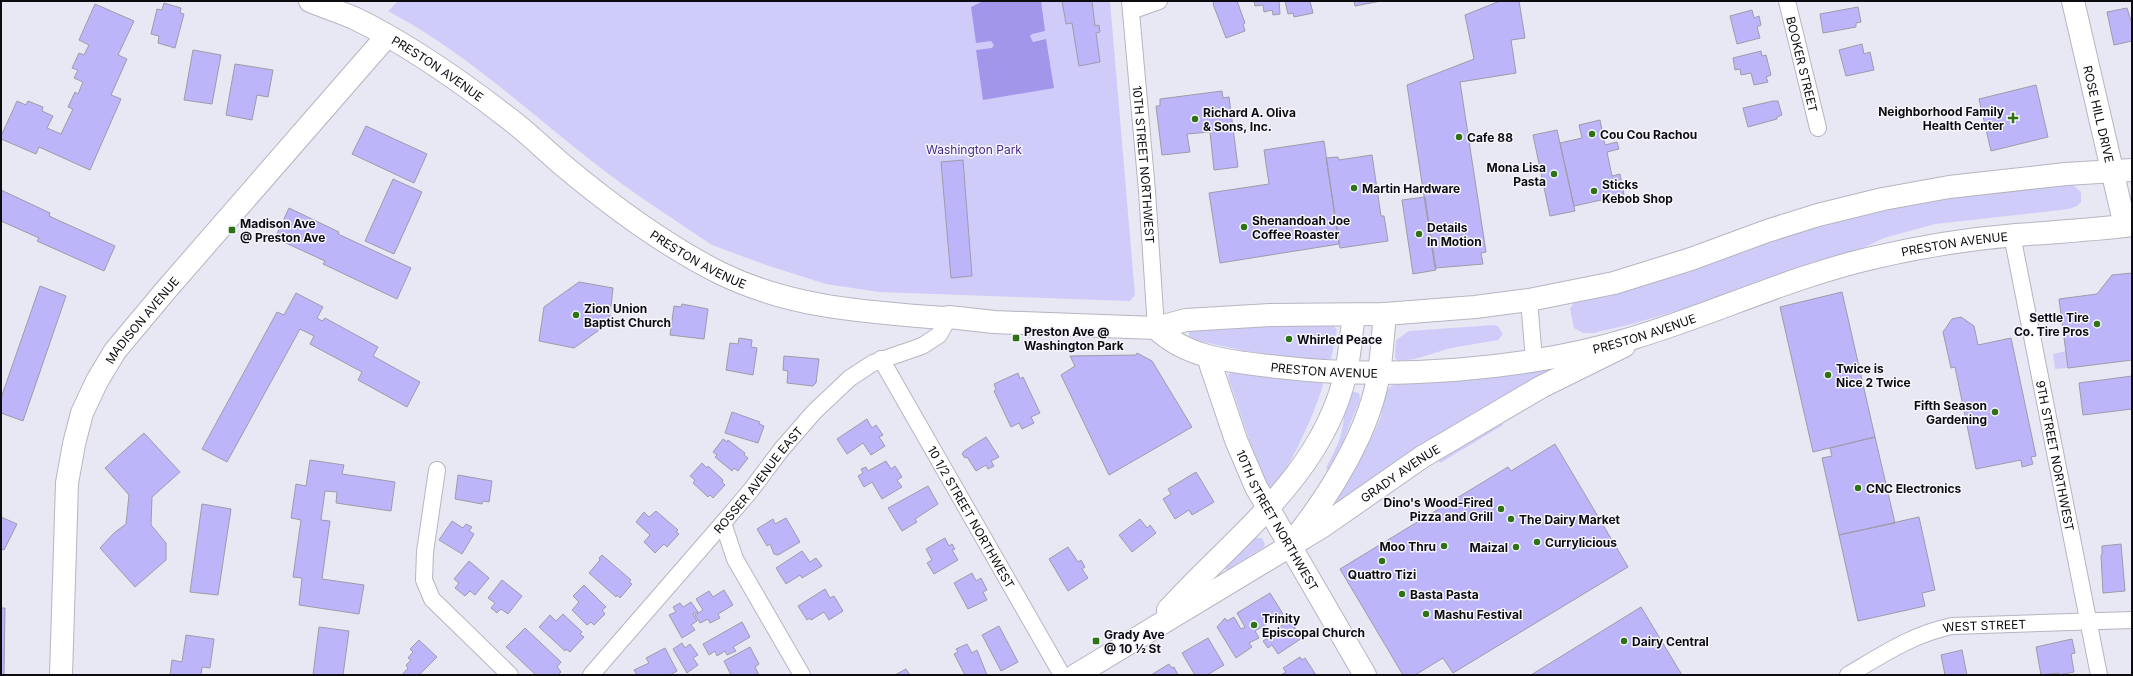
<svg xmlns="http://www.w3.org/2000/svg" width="2133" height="676" font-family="Inter,sans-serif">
	<rect width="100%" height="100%" fill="#e8e7f4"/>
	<!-- green -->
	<path fill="#d0ccfa" d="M398 1H1110L1135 295 1130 301 879 292 826 284 766 265 712 245C675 220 637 196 602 169 532 115 467 53 388 11Z
		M2063 184 2073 185 2081 192V202L2077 206 2069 209 1935 224 1884 238 1861 249 1814 262 1705 302 1636 323 1594 333H1583L1574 328 1570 309 1574 302 1790 232 1904 203Z
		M1322 324 1333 325 1337 330 1331 359C1285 360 1237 350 1192 339L1189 337V330L1191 328Z
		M1494 325 1498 326 1503 334 1498 340 1451 348 1415 359 1398 361 1395 358 1396 340 1409 331Z
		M2066 351 2068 368 2055 369 2053 354Z
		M1558 367 1477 411 1338 503 1336 502C1351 475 1368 448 1380 419 1385 406 1381 390 1395 384L1478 378Z
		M1233 371 1300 381 1321 382 1323 385C1317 407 1288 477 1269 488L1263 481 1229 380 1228 375Z
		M1351 391 1359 393 1360 399 1343 442 1328 470 1326 468C1332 456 1339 444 1342 430 1345 414 1344 407 1351 391Z
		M1499 419 1503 425 1440 463 1437 457Z
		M1255 538H1262L1265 544 1264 547 1227 570 1225 568Z"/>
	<!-- water -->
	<path fill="#a196ea" d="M983 1H1041L1045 31 1032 34 1030 36 1033 42 1046 39 1054 88 983 100 976 50 992 48 994 45 991 41 976 43 971 7Z"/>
	<!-- building -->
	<path fill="#bdb5fa" stroke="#9d9ca8" d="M1062 1H1092L1095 26 1099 25 1100 32 1096 33 1100 62 1079 66 1072 23 1066 24Z
		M1214 1H1237L1245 23 1243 24 1245 31 1226 38 1213 4Z
		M1254 1H1279L1280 14 1273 15 1272 10 1264 12 1263 5 1255 6Z
		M1285 1H1310L1313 13 1294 17 1293 13 1288 14Z
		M1354 1H1381L1355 6Z
		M1500 1H1519L1525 38 1511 40 1516 73 1460 82 1486 252 1481 253 1483 264 1435 268 1407 85 1474 59 1465 15Z
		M164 3 181 8 180 13 184 14 175 48 158 43 159 36 151 34 157 9 162 10Z
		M95 4 134 21 118 55 127 59 111 95 121 99 90 170 39 147 36 154 1 139V136L17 101 26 105 28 101 43 107 42 111 53 116 47 128 61 134 73 109 68 107 75 92 78 94 83 82 74 78 78 70 72 68 79 53 84 55 89 45 79 40Z
		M1858 7 1861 22 1856 23V27L1823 33 1820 14Z
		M2127 8 2132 24V41L2114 45 2107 12Z
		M1752 10 1754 18 1759 16 1761 25 1757 27 1760 38 1737 44 1730 16Z
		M1862 44 1864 54 1870 52 1874 70 1846 76 1839 50Z
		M193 50 221 55 212 104 184 100Z
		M1761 51 1762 56 1766 55 1771 75 1766 77 1768 82 1754 85 1751 73 1741 75 1740 69 1735 70 1733 58Z
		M235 64 273 70 268 97 257 95 252 120 226 115Z
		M2036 85 2048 137 1991 151 1979 99Z
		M1222 91 1223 98 1229 97 1238 167 1214 170 1210 132 1187 134 1190 152 1162 155 1156 106H1160V99Z
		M1773 101H1778L1782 115 1777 117V119L1748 127 1743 108Z
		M1600 120 1605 145 1617 142 1619 149 1607 152 1612 176 1620 174 1624 195 1574 206 1560 143 1582 138 1579 125Z
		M366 126 427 154 414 183 352 154Z
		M1557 130 1575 211 1550 216 1533 135Z
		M1324 141 1339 244 1220 263 1209 193 1269 184 1264 150Z
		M1372 155 1381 216H1384L1388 241 1340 248 1326 158 1338 157 1339 160Z
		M963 160 972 276 951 278 941 162Z
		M393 179 422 192 394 254 365 241Z
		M1 190 50 213 49 216 115 246 104 271 37 241 39 238 1 221Z
		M1425 197 1436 270 1413 274 1402 200Z
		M289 208 339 232 338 234 411 268 397 299 323 264 325 261 275 238Z
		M2132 273V360L2068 368 2059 299 2097 294 2112 275Z
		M579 282 613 288 609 323 574 348 539 341 544 307Z
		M40 286 66 296 23 421 1 413V398Z
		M1842 292 1875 437 1813 452 1780 307Z
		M296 293 323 307 317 318 322 321 325 318 378 347 373 356 420 382 407 407 358 380 362 372 310 344 314 336 300 329 227 462 202 449 277 312 284 315Z
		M682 304 708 309 704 339 670 335 674 306 681 307Z
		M1961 317 1974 326 1978 345 2011 338 2036 456 2031 457 2033 464 2022 467 2021 460 1976 469 1955 367 1951 368 1943 332 1952 319Z
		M739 338 752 340 751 347 757 348 753 375 726 370 730 343 738 344Z
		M1137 353 1152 361 1192 427 1109 475 1061 375 1075 366 1070 356 1136 355Z
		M784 356 819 359 816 383 813 386 787 383 788 371 783 370Z
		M1018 373 1020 379 1023 377 1040 413 1031 417 1034 423 1022 429 1019 423 1011 427 994 391 996 389 994 384Z
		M2132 376V409L2083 415 2079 383Z
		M732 412 760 422 759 424 764 426 758 443 725 433Z
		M867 419 872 428 876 425 883 435 879 437 885 446 871 455 863 443 847 454 837 439Z
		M144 433 180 472 152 497 151 525 166 543V560L135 587 100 548 114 533 126 524 129 495 105 468Z
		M986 437 999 457 991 461 994 466 988 469 986 465 976 471 967 457 965 458 962 454 964 451Z
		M1875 437 1895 523 1839 535 1822 458 1832 456 1830 448Z
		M723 439 727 442 728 440 745 453 744 455 748 458 738 471 734 468 732 471 715 457 717 455 713 452Z
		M1555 444 1628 567 1453 673 1443 658 1415 675H1403L1340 569 1508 467 1511 471Z
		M310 460 344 465 342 474 395 482 391 511 336 503 337 492 325 491 321 520 330 521 322 579 364 585 359 614 299 605 302 578 293 577 301 520 291 518 296 484 306 486Z
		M886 461 891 469 895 466 902 477 897 480 902 487 882 499 872 482 864 487 858 476 863 473 861 469 866 467 868 471Z
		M702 463 707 468 708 466 723 480 722 482 725 485 713 498 710 495 708 497 693 483 695 480 690 476Z
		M1196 472 1214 502 1192 515 1189 510 1175 519 1163 499 1171 494 1168 489Z
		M458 475 492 481 489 502 483 501 482 504 455 499Z
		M928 486 938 504 915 519 917 522 902 531 888 508Z
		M202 504 231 509 218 595 190 592Z
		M656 511 678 530 676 532 679 534 667 547 664 544 655 553 644 542 650 535 636 522 644 512 649 517Z
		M1 517 17 524 4 550 1 549Z
		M1919 517 1935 590 1922 593 1925 606 1858 621 1839 535Z
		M786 518 800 542 778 555 774 554 770 544 767 546 757 529 773 519 775 524Z
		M1140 519 1147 528 1150 525 1156 533 1132 552 1119 535Z
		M452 521 463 528 466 524 472 527 469 531 474 534 462 554 439 540Z
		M945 538 949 546 952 544 955 549 952 550 958 560 934 574 927 563 932 560 926 549Z
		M2121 544 2125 591 2103 593 2101 555H2102V546Z
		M1068 547 1078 562 1081 560 1085 567 1082 569 1088 578 1068 591 1049 559Z
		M802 551 810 562 816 558 822 566 802 578 800 575 786 584 776 568Z
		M602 555 631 580 629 582 632 584 620 598 617 595 616 597 589 573 600 560 599 558Z
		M469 561 489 578 475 595 470 591 465 596 455 588 459 583 454 579Z
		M972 573 976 581 981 578 987 590 983 592 987 600 968 609 954 583Z
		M502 580 522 596 508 614 501 609 497 613 491 608 495 603 488 598Z
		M584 585 606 607 602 610 605 614 594 625 591 622 587 625 572 610 579 602 573 596Z
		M825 589 830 598 834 596 843 611 829 620 824 612 811 620 810 618 807 620 798 606Z
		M724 590 733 605 718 614 720 618 710 623 708 619 700 623 695 615 703 610 696 599 709 591 713 597Z
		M1270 593 1283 614 1255 631 1259 638 1249 643 1252 647 1236 658 1217 627 1225 618 1227 621 1234 617 1241 629 1245 627 1237 613Z
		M691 602 698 612 693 614 697 621 691 625 695 630 682 638 669 615 676 612 673 607 680 603 683 607Z
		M1641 607 1682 675H1531Z
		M1 608H5L4 675H1Z
		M563 614 582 632 580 634 584 637 570 652 566 649 565 651 539 627 550 615 556 621Z
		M742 622 750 637 733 647 736 651 727 655 725 651 717 656 715 651 709 655 703 644Z
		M1287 622 1288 624 1291 622 1302 638 1278 654 1272 645 1268 648 1263 641 1268 638 1266 636Z
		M999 626 1018 662 1001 671 982 635Z
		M319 627 349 631 343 675H313Z
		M525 628 561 662 557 667 561 672 558 675H536L506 647Z
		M186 635 214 639 210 668 202 667 201 675H170L172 660 182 662Z
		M1208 638 1224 665 1207 675H1195L1182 653Z
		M2072 639 2075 653 2071 654 2074 672 2059 675V673L2041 675 2036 647Z
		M419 640 437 657 419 675H402L408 668 406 665 411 660 408 658 413 652 410 649Z
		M682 643 685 648 690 644 698 655 693 658 698 665 687 673 673 649Z
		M967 644 972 653 977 650 987 675H965L954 654 958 652 956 649Z
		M750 647 759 664 755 667 759 675H731L724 661Z
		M665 648 677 671 670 675H637L634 670 649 663 646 658Z
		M1962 650 1967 675H1945L1941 655Z
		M1300 657 1302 660 1305 658 1316 675H1281L1286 672 1283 668Z
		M1169 664 1172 668 1174 667 1178 675H1151Z
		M906 669 910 675H895Z"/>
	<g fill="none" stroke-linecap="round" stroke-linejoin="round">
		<defs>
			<g id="street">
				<path id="s1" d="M1130 1 1147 191 1156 328"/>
				<path id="s2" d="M1787 1 1818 128"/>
				<path d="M1131 11 1159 1"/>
				<path id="s3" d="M2012 235 2099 675"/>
				<path d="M1529 300 1534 360"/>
				<path id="s4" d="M881 359 1062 675"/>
				<path d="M437 470 425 552 424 580 432 599 510 675"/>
				<path d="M723 523 735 559 802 675"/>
				<path id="s5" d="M591 675 723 523 751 490 781 450 814 412 850 378 873 363 922 346 939 335 949 317"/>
				<path id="s6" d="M1848 675C1882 655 1913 634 1952 626L2132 620"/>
			</g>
			<g id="secondary">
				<path id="s7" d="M2073 1 2125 226"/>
				<path id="s8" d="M1208 357 1236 440 1256 487 1365 675"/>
				<path d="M1296 537C1331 493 1371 428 1379 372 1382 353 1383 333 1385 314"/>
				<path d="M1168 610C1235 536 1323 475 1346 372 1350 353 1351 334 1354 315"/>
				<path id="s9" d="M61 675 67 483 74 444 82 413 97 381 115 351 166 290 387 36"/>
				<path id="s10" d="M1076 675 1323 526 1422 457 1541 387 1624 346"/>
			</g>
			<g id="primary">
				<path id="s11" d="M310 1C324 7 340 12 354 18 408 44 459 80 507 117 527 132 545 150 565 167 613 207 664 245 720 273 791 308 867 312 943 318L949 317 994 322 1156 328 1186 320 1270 315 1385 314 1475 307 1529 300 1614 283 1691 259 1767 231 1818 215 1883 199 1949 187 2066 174 2132 170"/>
				<path id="s12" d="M1156 328C1187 359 1235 362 1278 367 1389 380 1525 371 1633 338 1713 314 1790 277 1872 258 1919 247 1968 239 2016 235 2055 232 2094 230 2132 225"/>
			</g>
		</defs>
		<!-- street casing -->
		<use href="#street" stroke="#b6b5c1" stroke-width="18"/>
		<!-- secondary casing -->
		<use href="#secondary" stroke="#b6b5c1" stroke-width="24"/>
		<!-- primary casing -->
		<use href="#primary" stroke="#b6b5c1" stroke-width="24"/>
		<!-- street -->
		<use href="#street" stroke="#fff" stroke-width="16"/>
		<!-- secondary -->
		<use href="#secondary" stroke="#fff" stroke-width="22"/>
		<!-- primary -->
		<use href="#primary" stroke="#fff" stroke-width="22"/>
	</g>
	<!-- markers -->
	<g fill="#2d7314" stroke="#f6f5fd" stroke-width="1.5">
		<path d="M2011 112h4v4h4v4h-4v4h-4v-4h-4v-4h4z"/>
		<circle cx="1195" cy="119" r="4"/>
		<circle cx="1592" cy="134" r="4"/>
		<circle cx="1459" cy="137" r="4"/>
		<circle cx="1554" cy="174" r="4"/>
		<circle cx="1354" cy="188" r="4"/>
		<circle cx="1594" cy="191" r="4"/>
		<circle cx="1244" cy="227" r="4"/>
		<rect x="228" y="226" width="8" height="8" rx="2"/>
		<circle cx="1419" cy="234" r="4"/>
		<circle cx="576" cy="315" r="4"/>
		<circle cx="2097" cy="324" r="4"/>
		<rect x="1012" y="334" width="8" height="8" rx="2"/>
		<circle cx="1289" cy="339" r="4"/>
		<circle cx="1828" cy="375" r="4"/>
		<circle cx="1995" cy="412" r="4"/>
		<circle cx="1858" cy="488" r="4"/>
		<circle cx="1501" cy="509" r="4"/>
		<circle cx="1511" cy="519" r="4"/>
		<circle cx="1537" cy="542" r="4"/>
		<circle cx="1444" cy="546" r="4"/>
		<circle cx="1516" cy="547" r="4"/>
		<circle cx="1382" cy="561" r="4"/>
		<circle cx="1402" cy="594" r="4"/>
		<circle cx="1426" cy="614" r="4"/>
		<circle cx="1254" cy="625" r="4"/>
		<rect x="1092" y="637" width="8" height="8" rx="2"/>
		<circle cx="1624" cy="641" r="4"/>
	</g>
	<g text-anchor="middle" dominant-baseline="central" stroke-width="3" stroke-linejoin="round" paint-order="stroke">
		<!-- street labels -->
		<g font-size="12" fill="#0c0c10" stroke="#f6f5fd">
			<text stroke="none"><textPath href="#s2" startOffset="65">BOOKER STREET</textPath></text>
			<text stroke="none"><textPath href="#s11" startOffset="145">PRESTON AVENUE</textPath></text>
			<text stroke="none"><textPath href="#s7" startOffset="116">ROSE HILL DRIVE</textPath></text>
			<text stroke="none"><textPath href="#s1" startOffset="164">10TH STREET NORTHWEST</textPath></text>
			<text stroke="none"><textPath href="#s12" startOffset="825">PRESTON AVENUE</textPath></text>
			<text stroke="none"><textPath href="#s11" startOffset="469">PRESTON AVENUE</textPath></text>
			<text stroke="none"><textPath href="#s9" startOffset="375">MADISON AVENUE</textPath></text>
			<text stroke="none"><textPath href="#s12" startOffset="501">PRESTON AVENUE</textPath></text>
			<text stroke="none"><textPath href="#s12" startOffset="177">PRESTON AVENUE</textPath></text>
			<text stroke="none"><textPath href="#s3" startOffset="225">9TH STREET NORTHWEST</textPath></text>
			<text stroke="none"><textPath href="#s10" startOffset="382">GRADY AVENUE</textPath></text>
			<text stroke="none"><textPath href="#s5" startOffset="257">ROSSER AVENUE EAST</textPath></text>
			<text stroke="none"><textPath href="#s4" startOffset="182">10 1/2 STREET NORTHWEST</textPath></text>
			<text stroke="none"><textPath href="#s8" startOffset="178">10TH STREET NORTHWEST</textPath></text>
			<text stroke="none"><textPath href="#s6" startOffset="148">WEST STREET</textPath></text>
		</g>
		<!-- poi labels -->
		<g font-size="12" font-weight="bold" fill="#0c0c10" stroke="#f6f5fd" text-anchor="start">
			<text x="2004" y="111" text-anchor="end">Neighborhood Family<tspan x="2004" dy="14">Health Center</tspan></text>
			<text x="1203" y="112">Richard A. Oliva<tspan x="1203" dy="14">&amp; Sons, Inc.</tspan></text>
			<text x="1600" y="134">Cou Cou Rachou</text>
			<text x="1467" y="137">Cafe 88</text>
			<text x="1546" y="167" text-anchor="end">Mona Lisa<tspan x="1546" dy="14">Pasta</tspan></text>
			<text x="1602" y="184">Sticks<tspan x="1602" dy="14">Kebob Shop</tspan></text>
			<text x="1362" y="188">Martin Hardware</text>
			<text x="1252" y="220">Shenandoah Joe<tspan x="1252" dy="14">Coffee Roaster</tspan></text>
			<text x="240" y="223">Madison Ave<tspan x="240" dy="14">@ Preston Ave</tspan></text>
			<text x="1427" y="227">Details<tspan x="1427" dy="14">In Motion</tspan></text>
			<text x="584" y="308">Zion Union<tspan x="584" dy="14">Baptist Church</tspan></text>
			<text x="2089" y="317" text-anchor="end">Settle Tire<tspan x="2089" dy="14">Co. Tire Pros</tspan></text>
			<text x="1024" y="331">Preston Ave @<tspan x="1024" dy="14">Washington Park</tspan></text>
			<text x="1297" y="339">Whirled Peace</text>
			<text x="1836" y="368">Twice is<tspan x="1836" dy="14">Nice 2 Twice</tspan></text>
			<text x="1987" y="405" text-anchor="end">Fifth Season<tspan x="1987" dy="14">Gardening</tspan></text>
			<text x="1866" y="488">CNC Electronics</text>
			<text x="1493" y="502" text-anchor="end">Dino's Wood-Fired<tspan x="1493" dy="14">Pizza and Grill</tspan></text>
			<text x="1519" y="519">The Dairy Market</text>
			<text x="1545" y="542">Currylicious</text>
			<text x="1436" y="546" text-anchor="end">Moo Thru</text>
			<text x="1508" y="547" text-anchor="end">Maizal</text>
			<text x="1382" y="574" text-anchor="middle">Quattro Tizi</text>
			<text x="1410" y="594">Basta Pasta</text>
			<text x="1434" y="614">Mashu Festival</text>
			<text x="1262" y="618">Trinity<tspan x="1262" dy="14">Episcopal Church</tspan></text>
			<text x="1104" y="634">Grady Ave<tspan x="1104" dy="14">@ 10 ½ St</tspan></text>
			<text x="1632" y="641">Dairy Central</text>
		</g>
		<!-- park labels -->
		<g font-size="12" fill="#442b8c" stroke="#f6f5fd">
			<text x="974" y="149">Washington Park</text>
		</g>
	</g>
	<!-- border -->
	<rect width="2133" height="676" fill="none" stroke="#0c0c10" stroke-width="4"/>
</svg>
